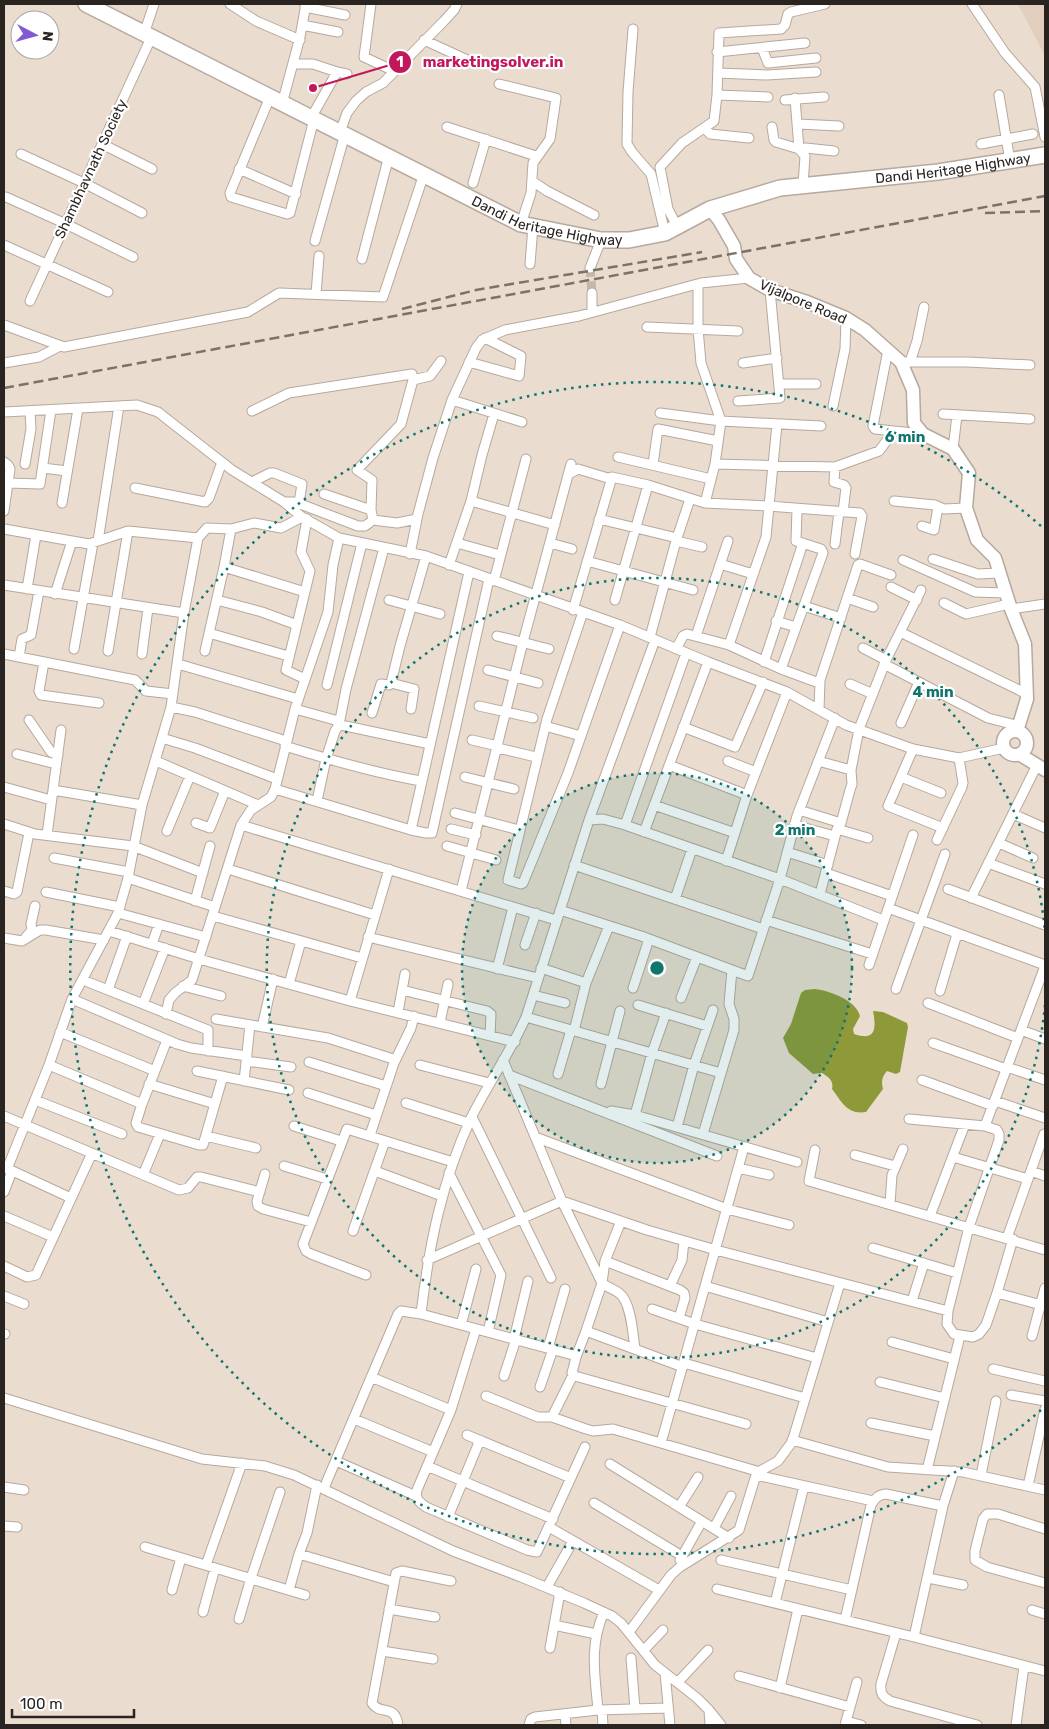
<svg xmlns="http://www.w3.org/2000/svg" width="1049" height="1729" font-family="Rubik,sans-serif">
	<rect width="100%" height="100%" fill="#eadccf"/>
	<!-- built -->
	<path fill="#e2cebc" d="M1018 4H1045V56Z"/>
	<!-- water -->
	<path fill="#8e9a39" d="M815 989C830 991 856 1000 860 1016L853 1029 854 1034C877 1042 876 1027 873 1011L883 1012 907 1023 908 1027 900 1072 896 1074 887 1071C882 1076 881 1082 883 1089L866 1112C847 1115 842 1102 832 1089 834 1080 828 1077 822 1073L813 1074 789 1053 783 1038 791 1024 801 993 805 990Z"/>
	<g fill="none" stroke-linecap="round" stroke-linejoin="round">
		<!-- minor-tunnel -->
		<path stroke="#c4b7ac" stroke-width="9" stroke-dasharray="9 4.5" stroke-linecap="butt" d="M590 268 592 293"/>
		<defs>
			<path id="minor" d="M230 4 256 21 300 40
				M371 4 364 57 394 71
				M972 4 1005 53 1035 87 1045 137
				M305 7 345 15
				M302 25 338 32
				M633 29 628 92 627 144 632 152 651 174 665 233
				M144 34 154 4
				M424 40 474 63
				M762 48 768 63 816 58
				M717 52 805 43
				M293 64H313L337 72 347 74
				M718 73 767 75 816 72
				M499 84 556 98 550 139 533 163 531 193 521 224
				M717 95 768 97
				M999 95 1010 161
				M270 97 230 193 231 197 287 214 290 213 314 119
				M795 98 799 149 805 156 803 185
				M785 100 824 97
				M282 104 300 37 306 4
				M311 118 337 72
				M798 124 839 126
				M447 127 536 156
				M772 127 774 140 776 142 799 149 806 148 834 151
				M705 128 710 134 749 138
				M340 132 347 113 356 101 366 92 383 83 444 21 454 10 457 4
				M102 144 152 169
				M981 144 1033 134
				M21 154 84 183 142 213
				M239 169 296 194
				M532 181 547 191 594 215
				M473 183 486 139
				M6 197 66 224 133 257
				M677 226 668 209 660 167 682 143 714 121 717 95 719 33 781 29 785 25 788 14 791 12 825 4
				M315 241 345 134
				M4 245 108 292
				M362 259 389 156
				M530 264 533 226
				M590 268 601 240
				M698 284V329L701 363 721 421 715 464 705 503
				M592 293V312
				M316 294 319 256
				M30 301 151 38
				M4 325 64 347 248 312 279 293 383 297 424 174
				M647 327 738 331
				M888 350 873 426 875 429 894 431
				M469 362 519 376 521 356 485 338
				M901 362H967L1030 365
				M910 362 917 341 924 307
				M4 363 39 357 60 346
				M743 363 777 358
				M413 380 430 376 441 361
				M780 384H816
				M452 400 522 422
				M738 401 780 398 770 290
				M833 406 845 349 846 318
				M252 411 289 393 412 374 413 380 401 424 357 470 372 480 371 510 373 520
				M4 412 137 405 158 412 232 470 284 502 302 517 339 538 426 556 620 625 708 662 787 692 846 725 913 749 959 758 1004 748
				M660 413 721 421 821 426
				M943 414 1030 419
				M953 449 957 415
				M618 457 711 479
				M4 462 8 465 10 469 4 511
				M25 464 31 429 30 411
				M653 464 658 429 718 441
				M715 464 835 467 879 451 894 431 923 434
				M835 467 834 482 844 485 846 488 843 512
				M43 468 67 471
				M569 474 578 469 611 479
				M252 482 270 473H274L302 484 299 503
				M8 483 40 484 51 410
				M135 488 205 502 209 498 222 462
				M324 494 371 510
				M471 501 555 525
				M894 501 935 505 944 509 966 508
				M284 502H295L358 526H365L373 520 397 523 417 519
				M62 503 78 409
				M599 519 677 538
				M922 526 934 530 938 507
				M4 529 89 544 128 531 198 538
				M98 541 119 406
				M676 541 702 547
				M457 543 500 555
				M550 543 572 549
				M835 544 839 512
				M410 554 418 514 433 458 452 400 476 348 482 340 505 330 579 316 701 283 749 278
				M933 559 978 574 999 573
				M903 560 975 592 1006 593
				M587 561 693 590
				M720 564 753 574
				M449 565 471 501 482 455 494 414
				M224 567 305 592
				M494 581 526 459
				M4 585 184 613
				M891 587 917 600
				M27 589 36 535
				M55 594 72 541
				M847 598 873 607
				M217 600 262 612 297 625
				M389 600 440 614
				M615 600 648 485
				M944 603 966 614 1009 604
				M804 606 841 618
				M1011 609 1045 604
				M573 610 612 477 648 485 705 503 768 506 860 513 862 516 855 554
				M583 612 547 719 508 880 521 884 523 883 568 773 620 625
				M776 621 796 627
				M900 632 1027 694
				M209 633 288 656
				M497 636 549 649
				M696 636 728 541
				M650 637 676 541 690 499
				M729 645 766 537 777 424
				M863 648 886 660
				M74 649 93 543
				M676 649 683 636 687 634 729 645 781 669 819 683
				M108 651 128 531
				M205 651 224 567 231 529
				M4 654 135 680 146 691 173 694
				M142 654 148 608
				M19 657 22 639 31 635 39 591
				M44 662 39 691 41 695 99 703
				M764 662 803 543
				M178 664 298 699
				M884 664 988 718 1019 726
				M781 669 823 553 821 549 796 541 797 509
				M488 670 538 683
				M305 679 286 670 310 571 301 552 307 519
				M391 683 414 689 411 709
				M850 684 873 694
				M327 685 362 543
				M479 706 533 718
				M171 707 195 712 286 741
				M295 709 335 720 341 725 430 744
				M819 710 820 680 858 565 860 564 891 575
				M372 713 381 684 389 685 391 683 400 646 426 556
				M29 720 51 752 58 755
				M901 723 919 682
				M545 726 581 736
				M683 727 735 747 763 682
				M162 738 195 748 277 779
				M472 740 498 746
				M285 746C330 760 375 773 421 781
				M498 748 536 757
				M913 749 888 806 943 828
				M17 754 56 764
				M156 761 258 805
				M728 761 756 772
				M818 761 851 770
				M669 765 747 795
				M465 777 514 789
				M901 777 941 793
				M4 787 51 800
				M275 789 411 830 426 833H432L489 579
				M53 790 142 805
				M317 801 326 759 335 731 339 725 346 689 384 548
				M654 805 735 833
				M799 810 841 823
				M455 813 519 830
				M1013 814 1045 828
				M589 820 603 819 625 825 780 879 883 920
				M196 823 210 828 225 791
				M4 824 35 834 133 846 203 873
				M241 825 556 920
				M625 825 686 653
				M794 825 835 836
				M451 829 476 835
				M837 829 868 838
				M411 830 469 572
				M167 831 190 776
				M644 832 708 662
				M47 835 61 730
				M937 840 962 787 963 783 959 758
				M999 843 1033 858
				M447 846 496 860
				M787 852 828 865
				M54 858 129 872
				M726 861 747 795 787 692
				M988 863 1045 884
				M574 865 763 929
				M228 869 375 915
				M826 873 892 896
				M128 878 215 907
				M948 889 1045 925
				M4 891 14 894 17 892 29 833
				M461 891 523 642 571 464
				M46 892 120 907
				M820 894 837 829 841 823 850 790 852 784 851 770 859 729 886 660 921 590
				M971 898 1037 765
				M675 899 692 849
				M195 901 210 846
				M888 908 1045 965
				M560 910 641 936 748 976 780 879 797 816 835 718
				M118 913 206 937
				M213 916 362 958
				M766 920 872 954
				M109 931 199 959 350 1001 515 1042
				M26 937 32 930 31 924 35 906
				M368 937 538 978
				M4 938 22 941 40 930H46L104 940
				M152 944 159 924
				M525 945 536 913
				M869 965 913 835
				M541 968 586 983
				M497 969 513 907
				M83 980 208 1030V1051
				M289 984 301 941
				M183 986 221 996
				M633 988 649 939
				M896 989 945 854
				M108 990 127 936
				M402 990 487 1011 491 1014 490 1036
				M940 991 957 934
				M533 995 565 1003
				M681 998 697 957
				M72 999 177 1044 191 1048 247 1056
				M350 1001 389 869
				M928 1003 1018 1038
				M143 1004 165 948
				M638 1005 707 1026
				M398 1012 405 974
				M166 1014 169 1000 175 993 192 980 241 825 251 810 271 797 275 789 295 709 328 612 333 565 339 538
				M526 1017 721 1073
				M216 1019 328 1038 393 1059 394 1063 370 1135
				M440 1023 448 984
				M262 1027 273 979
				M1021 1030 1045 1039
				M574 1031 586 983 609 926
				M60 1032 155 1071
				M167 1040 142 1104 136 1123 138 1127 199 1145H203L223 1076
				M933 1043 1006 1069
				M503 1060 562 1201 602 1283C608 1288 614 1289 619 1293 631 1301 633 1335 635 1349
				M246 1061 291 1067
				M309 1062 386 1086
				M394 1063 411 1028 414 1016
				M49 1065 142 1104
				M420 1065 489 1083
				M1007 1067 1045 1080
				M197 1071 289 1090
				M558 1074 571 1030
				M509 1075 717 1156
				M922 1080 993 1106
				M244 1081 250 1025
				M149 1084 215 1104
				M601 1084 620 1011
				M308 1093 376 1115
				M35 1100 122 1134
				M995 1101 1045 1118
				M406 1103 469 1123
				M611 1111 635 1115 797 1162
				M635 1115 652 1053 666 1013
				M4 1116 179 1190 188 1188 197 1177H201L260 1192
				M472 1117 551 1278
				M909 1119 985 1126 997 1130 999 1134V1140L969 1227 948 1311 947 1324 954 1334 973 1337 979 1334 986 1325 997 1293 1013 1239
				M294 1126 341 1141
				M985 1126 1045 966
				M677 1127 694 1065 713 1010
				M703 1134 734 1030V1019L729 1004 732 970
				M206 1136 256 1148
				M535 1137 727 1209 789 1225
				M815 1150 809 1181 1045 1250
				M855 1155 895 1166
				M953 1157 1028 1179
				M284 1166 327 1179
				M4 1167 71 1198
				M738 1168 769 1175
				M7 1169 49 1065 72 999 118 913 128 878 142 805 171 707 184 613 198 538 207 528 231 529 254 523 281 528 302 517
				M375 1171 442 1196
				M1031 1171 1045 1176
				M449 1173 501 1275 488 1332
				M265 1174 257 1201 258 1206 263 1209 311 1222
				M143 1175 160 1134
				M4 1192 12 1171
				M890 1204 892 1175 903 1149
				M4 1216 53 1237
				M930 1216 965 1124
				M353 1231 385 1141
				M1007 1238 1044 1134
				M873 1248 957 1273
				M427 1260 562 1201 647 1230 716 1250 948 1311
				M605 1261 680 1290 684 1293 685 1298 679 1318
				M4 1266 27 1277 36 1275 92 1153
				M366 1275 311 1254 306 1251 303 1244 347 1129 453 1162
				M670 1286 682 1260 684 1241
				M705 1286 828 1322
				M997 1293 1045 1306
				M4 1296 24 1304
				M912 1301 924 1263
				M652 1309 695 1324 817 1358
				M421 1314C429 1245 442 1181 471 1118 488 1084 510 1053 526 1017L589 820 655 640
				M461 1325 476 1269
				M476 1329 451 1410 417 1490C415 1499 419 1502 426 1507L527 1550 537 1552 585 1447
				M586 1331 602 1283 605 1261 621 1221
				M4 1334H5
				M1032 1336 1045 1288
				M514 1339 528 1281
				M892 1342 954 1359
				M548 1348 565 1289
				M576 1357 586 1331 683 1367
				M684 1363 805 1398
				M993 1369 1045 1381
				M504 1376 516 1339
				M371 1377 451 1410
				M880 1382 945 1398
				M540 1387 553 1349
				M1011 1395 1045 1401
				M486 1396 538 1417H552L586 1429 593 1431 613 1429 760 1472
				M4 1398 202 1459 265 1466 294 1475 453 1551 521 1577 584 1603 612 1616 621 1623 655 1665 697 1698 709 1710 721 1725
				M552 1417 573 1375
				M354 1419 433 1452
				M871 1423 935 1436
				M467 1435 571 1478
				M792 1440 888 1467 963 1472 1045 1490
				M661 1443 744 1147
				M336 1461 416 1496
				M610 1464 729 1538
				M427 1466 553 1519
				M927 1470 960 1336
				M954 1471 943 1506 914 1637 1045 1671
				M756 1475 873 1501
				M981 1475 996 1401
				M1028 1486 1045 1409
				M4 1487 24 1490
				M324 1488 398 1314 401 1311 421 1314 573 1355 576 1357 572 1373 575 1376 746 1424
				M594 1503 682 1556
				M679 1507 698 1477
				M448 1517 480 1440
				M4 1526 17 1527
				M549 1527 659 1590
				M714 1528 731 1496
				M1045 1529 998 1514H987L983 1519 975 1551V1560L987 1567 1045 1583
				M145 1547 305 1595
				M299 1554 394 1582
				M680 1560 702 1521
				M721 1560 852 1590
				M206 1565 242 1463
				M928 1578 963 1585
				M547 1587 573 1541
				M717 1589 914 1637
				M172 1590 181 1558
				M289 1590 299 1554 307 1533 317 1485
				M775 1603 804 1486
				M389 1609 435 1617
				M1032 1610 1045 1614
				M203 1612 215 1568
				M239 1619 251 1578 280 1492
				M845 1620 871 1505C875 1498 878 1495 886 1494L943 1506
				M554 1625 596 1634
				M629 1632 671 1575 680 1567 739 1530 756 1475 762 1470 778 1461 792 1442 840 1283
				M896 1633 881 1684C880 1693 882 1696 890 1701L977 1725
				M550 1648 560 1592
				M644 1650 663 1630
				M382 1651 433 1659
				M631 1658 635 1709
				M665 1673 670 1725
				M739 1676 850 1707
				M678 1682 708 1650
				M780 1688 798 1609
				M598 1710C595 1675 589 1646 604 1612
				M602 1710 603 1725
				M709 1710 710 1725
				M565 1714 566 1725
				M846 1721 861 1725
				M398 1725C395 1703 380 1716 372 1703L396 1573 402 1571 451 1581
				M529 1725 531 1719 535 1717 598 1710 668 1708
				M845 1725 857 1682
				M1016 1725 1024 1666"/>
			<path id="secondary" d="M710 209 719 220 734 246 736 259 749 278 770 290 807 302 846 318 865 330 901 362 913 390 914 423 923 434 953 449 969 473 966 508 977 540 995 558 1011 609 1025 644 1027 699 1017 731
				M1003 743a12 12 0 1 1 24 0a12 12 0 1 1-24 0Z
				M1019 754 1045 770"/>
			<g id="trunk">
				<path id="s1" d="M86 4 521 224 601 240H629L665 233 710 209 780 188 938 172 1045 155"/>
			</g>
		</defs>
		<!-- minor casing -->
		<use href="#minor" stroke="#b6a99d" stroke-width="11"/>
		<!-- secondary casing -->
		<use href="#secondary" stroke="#b6a99d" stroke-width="15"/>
		<!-- trunk casing -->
		<use href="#trunk" stroke="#b6a99d" stroke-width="18"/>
		<!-- minor -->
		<use href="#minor" stroke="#fff" stroke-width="9"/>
		<!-- secondary -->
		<use href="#secondary" stroke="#fff" stroke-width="12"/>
		<!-- trunk -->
		<use href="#trunk" stroke="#fff" stroke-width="15"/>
		<!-- rail -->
		<path stroke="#7b726a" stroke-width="2.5" stroke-dasharray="10 5" stroke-linecap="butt" d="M985 213 1045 211
			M402 309 476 290 702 252
			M4 388 1045 196"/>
	</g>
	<!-- distance rings -->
	<circle cx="657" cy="968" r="195" fill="#0f766e" fill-opacity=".12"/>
	<g fill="none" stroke="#0f766e" stroke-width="2.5" stroke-dasharray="2.5 5">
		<circle cx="657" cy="968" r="195"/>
		<path d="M1045 1005A390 390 0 1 1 1045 931"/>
		<path d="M1041 1410A586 586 0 1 1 1041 526"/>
	</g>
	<g text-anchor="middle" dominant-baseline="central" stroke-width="4.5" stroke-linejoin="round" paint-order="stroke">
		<!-- street labels -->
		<g font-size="14" fill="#2a2420" stroke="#fff">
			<text stroke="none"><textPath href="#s1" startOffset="932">Dandi Heritage Highway</textPath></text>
			<text transform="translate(91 169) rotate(-65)">Shambhavnath Society</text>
			<text stroke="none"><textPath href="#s1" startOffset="512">Dandi Heritage Highway</textPath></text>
			<text transform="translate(803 302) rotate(23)">Vijalpore Road</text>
		</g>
	</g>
	<circle cx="657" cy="968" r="8" fill="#0f766e" stroke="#fff" stroke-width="2.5"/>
	<g font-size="15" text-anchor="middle" font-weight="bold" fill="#0f766e" stroke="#fff" stroke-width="4.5" stroke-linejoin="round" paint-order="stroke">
		<text x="905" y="442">6 min</text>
		<text x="933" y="697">4 min</text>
		<text x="795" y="835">2 min</text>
	</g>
	<!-- callouts -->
	<path fill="none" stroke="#c2185b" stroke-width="2" d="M313 88L400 62"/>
	<g fill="#c2185b" stroke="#fff" stroke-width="2">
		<circle cx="313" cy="88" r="5"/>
		<circle cx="400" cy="62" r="12"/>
	</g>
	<g font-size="15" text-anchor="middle" font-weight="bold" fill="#fff">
		<text x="400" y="67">1</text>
	</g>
	<g font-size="15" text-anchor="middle" font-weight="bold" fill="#c2185b" stroke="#fff" stroke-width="4.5" stroke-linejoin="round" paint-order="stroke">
		<text x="493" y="67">marketingsolver.in</text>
	</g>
	<!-- border -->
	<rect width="1049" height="1729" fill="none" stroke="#2a2420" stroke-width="10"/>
	<!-- north arrow -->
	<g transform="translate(35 35) rotate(96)"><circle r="24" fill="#ffffff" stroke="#aaa7a6"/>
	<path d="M0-4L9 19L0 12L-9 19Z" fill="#8159d3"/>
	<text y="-8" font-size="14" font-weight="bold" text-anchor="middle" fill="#2a2420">N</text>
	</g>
	<!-- scale -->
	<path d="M12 1709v8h122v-8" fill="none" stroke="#2a2420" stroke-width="2.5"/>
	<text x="20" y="1709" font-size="15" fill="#2a2420" stroke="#ffffff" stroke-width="4" paint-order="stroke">100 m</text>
</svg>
